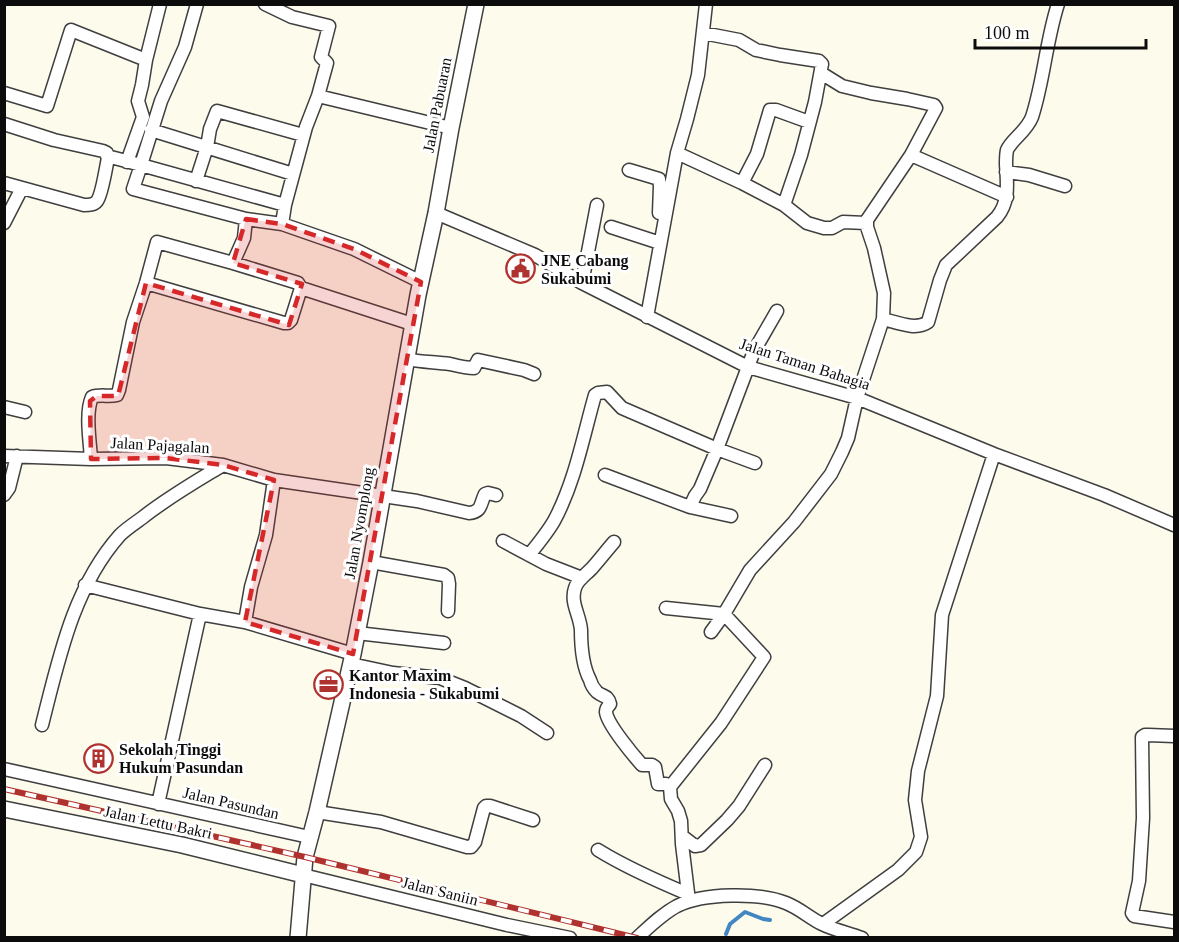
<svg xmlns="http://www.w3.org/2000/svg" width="1179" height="942" font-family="'Times New Roman',serif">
	<rect width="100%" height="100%" fill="#fdfbec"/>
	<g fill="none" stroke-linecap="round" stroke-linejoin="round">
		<!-- stream -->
		<path stroke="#4286c2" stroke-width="4" d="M726 934 730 924 745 912 763 919 770 920"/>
		<defs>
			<path id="minor" d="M265 4 292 17 329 26 321 57 327 63 318 96 451 128
				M703 33 739 40 756 50 780 55 819 61 822 64 815 102 801 155 784 205
				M821 73 842 86 871 93 907 99 934 105 936 108 911 155 867 220V227L874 248 884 293 883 319
				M4 93 47 106 71 30 146 60
				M4 124 54 140 103 151 107 153 108 158C106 167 102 195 97 201 94 205 89 205 84 205L4 183
				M151 130 293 174
				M677 153 742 183 784 205 807 223 824 228H832L843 222 866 223
				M911 155 1007 197
				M107 156 141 165 161 101 185 47 197 4
				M127 162 143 117 138 101 142 85 146 60 160 4
				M629 170 659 179 660 186 659 213
				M1006 172 1029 175 1065 186
				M196 181 207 147 210 129 217 111 303 135
				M742 183 757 154 770 110H776L809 122
				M285 205 282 224 354 249 421 282
				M436 213 535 255 582 283 748 367 857 398 994 454 1104 495 1174 525
				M246 219 282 224
				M4 223 22 188
				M611 227 657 242
				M233 263 244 238 246 219 133 189 141 165 285 205 306 127 318 96
				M582 283 597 205
				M301 288 412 324
				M647 317 677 153 687 119 698 75 706 4
				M406 359C420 362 435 362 450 364 458 366 465 368 474 368L478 360 524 370 534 374
				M4 407 25 412
				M4 456 91 459 166 458 223 465 274 480 417 501 469 513C482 512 480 504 485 494L488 493 496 495
				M91 459C90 441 85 413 92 397 100 394 109 397 117 395L119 390 133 322 146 283 157 242 233 263 298 283 301 288 291 320 288 323H284L146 283
				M605 475 690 507 695 496 700 489 717 449 754 351 777 311
				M4 495 9 488 17 456
				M690 507 731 516
				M503 541 546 564 582 578
				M614 542C607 550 600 559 593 567 587 574 577 580 575 588 570 603 580 615 581 630 581 646 582 665 590 680 591 684 594 689 597 692 603 697 608 695 610 704 608 707 606 708 606 712 607 724 634 756 642 765H652L655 767 658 784H666L670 787 671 799 678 811 681 821 682 844 689 901
				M529 555C538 544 547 533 554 521 575 482 583 437 595 395L598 393 607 392 622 408 717 449 755 463
				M371 562 444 575 448 578 449 584 448 611
				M85 585 200 614 245 622 353 654
				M666 608 724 614 764 657 721 723 670 787
				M245 622 251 587 266 535 274 480
				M711 632 724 614 750 570 794 522 831 474 842 452 848 438 857 398 883 319C896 322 916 331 928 322L940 280 946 265 997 217C1010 201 1007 183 1006 164 1006 160 1006 155 1007 150 1012 139 1026 132 1032 117 1044 80 1046 41 1058 4
				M357 633 444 643
				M351 664 393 673 440 678 465 688 521 716 547 733
				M42 725C59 658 73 588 120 535 126 529 135 523 142 518 167 498 195 482 223 465
				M1174 736 1148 735H1145L1142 737 1143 818 1139 881 1132 913 1134 916 1174 922
				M4 769 309 837
				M158 804 200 614
				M317 812 381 822 467 847H471L475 842 484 808 486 806H490L533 820
				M682 836 695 846 701 845 727 820 739 806 765 765
				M598 850C627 868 657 881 688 894
				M303 875 507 925 570 938
				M823 924 898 870 916 852 921 837 915 800 918 771 937 696 942 615 994 454
				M637 938C650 926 662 914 677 906 703 893 759 892 786 903 799 908 810 918 822 924 834 930 849 933 862 938"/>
			<path id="tertiary" d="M4 809 182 845 303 875
				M298 938 305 857 317 812 353 654 371 562 418 295 436 213 451 128 476 4"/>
		</defs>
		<!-- minor casing -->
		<use href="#minor" stroke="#3f3f3f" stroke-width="15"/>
		<!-- tertiary casing -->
		<use href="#tertiary" stroke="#3f3f3f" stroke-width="18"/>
		<!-- minor -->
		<use href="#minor" stroke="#fff" stroke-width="12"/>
		<!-- tertiary -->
		<use href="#tertiary" stroke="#fff" stroke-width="15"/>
		<defs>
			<path id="rail" d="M4 789 305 857 637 938"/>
		</defs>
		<!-- rail casing -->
		<use href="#rail" stroke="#b0322f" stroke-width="6"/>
		<!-- rail -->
		<use href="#rail" stroke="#fff" stroke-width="4" stroke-dasharray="11" stroke-linecap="butt"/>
	</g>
	<!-- marked area -->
	<path fill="#d62828" fill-opacity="0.2" stroke="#d62828" stroke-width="4.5" stroke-dasharray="12 8" stroke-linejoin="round" d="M246 219 282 224 354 249 421 282 353 654 245 622 274 480 223 465 166 458 91 459 90 401 97 396H118L146 283 289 325 302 284 233 263Z"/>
	<!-- icons -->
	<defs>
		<symbol id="civic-ring" viewBox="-11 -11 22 22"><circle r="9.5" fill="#fff" stroke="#b0322f" stroke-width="1.5"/><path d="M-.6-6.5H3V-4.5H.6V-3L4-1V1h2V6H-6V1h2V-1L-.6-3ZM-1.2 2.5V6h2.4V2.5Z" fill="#b0322f"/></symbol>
		<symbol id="office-ring" viewBox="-11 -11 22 22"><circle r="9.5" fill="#fff" stroke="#b0322f" stroke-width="1.5"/><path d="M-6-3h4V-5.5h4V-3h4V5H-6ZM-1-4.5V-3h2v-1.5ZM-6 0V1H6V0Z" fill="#b0322f"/></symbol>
		<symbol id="building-ring" viewBox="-11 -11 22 22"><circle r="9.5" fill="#fff" stroke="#b0322f" stroke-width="1.5"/><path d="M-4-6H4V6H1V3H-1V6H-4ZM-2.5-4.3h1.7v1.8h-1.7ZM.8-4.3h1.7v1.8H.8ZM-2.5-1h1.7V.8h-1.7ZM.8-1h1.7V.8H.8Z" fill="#b0322f"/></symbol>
	</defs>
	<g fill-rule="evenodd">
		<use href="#civic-ring" x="504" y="252" width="33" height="33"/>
		<use href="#office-ring" x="312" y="668" width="33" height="33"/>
		<use href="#building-ring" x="82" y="742" width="33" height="33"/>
	</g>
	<g text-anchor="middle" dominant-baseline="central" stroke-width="6" stroke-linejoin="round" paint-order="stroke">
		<!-- street labels -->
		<g font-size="16" fill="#0c0c0c" stroke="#fff">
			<text transform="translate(437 105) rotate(-79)">Jalan Pabuaran</text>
			<text transform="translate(805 364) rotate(18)">Jalan Taman Bahagia</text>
			<text transform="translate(160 445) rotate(3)">Jalan Pajagalan</text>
			<text transform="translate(359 523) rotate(-80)">Jalan Nyomplong</text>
			<text transform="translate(231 803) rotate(13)">Jalan Pasundan</text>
			<text transform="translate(158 822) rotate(12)">Jalan Lettu Bakri</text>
			<text transform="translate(440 891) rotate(14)">Jalan Saniin</text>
		</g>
		<!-- poi labels -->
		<g font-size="16" font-weight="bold" fill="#0c0c0c" stroke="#fff" text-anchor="start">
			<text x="541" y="260">JNE Cabang<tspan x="541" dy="18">Sukabumi</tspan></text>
			<text x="349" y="675">Kantor Maxim<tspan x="349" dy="18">Indonesia - Sukabumi</tspan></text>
			<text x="119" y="749">Sekolah Tinggi<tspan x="119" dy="18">Hukum Pasundan</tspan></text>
		</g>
	</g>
	<!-- border -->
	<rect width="1179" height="942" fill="none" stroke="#0c0c0c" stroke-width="12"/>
	<!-- scale -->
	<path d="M975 39v9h171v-9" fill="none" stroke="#0c0c0c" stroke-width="3"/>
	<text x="984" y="39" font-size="18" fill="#0c0c0c" stroke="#ffffff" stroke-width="4.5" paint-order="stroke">100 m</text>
</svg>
